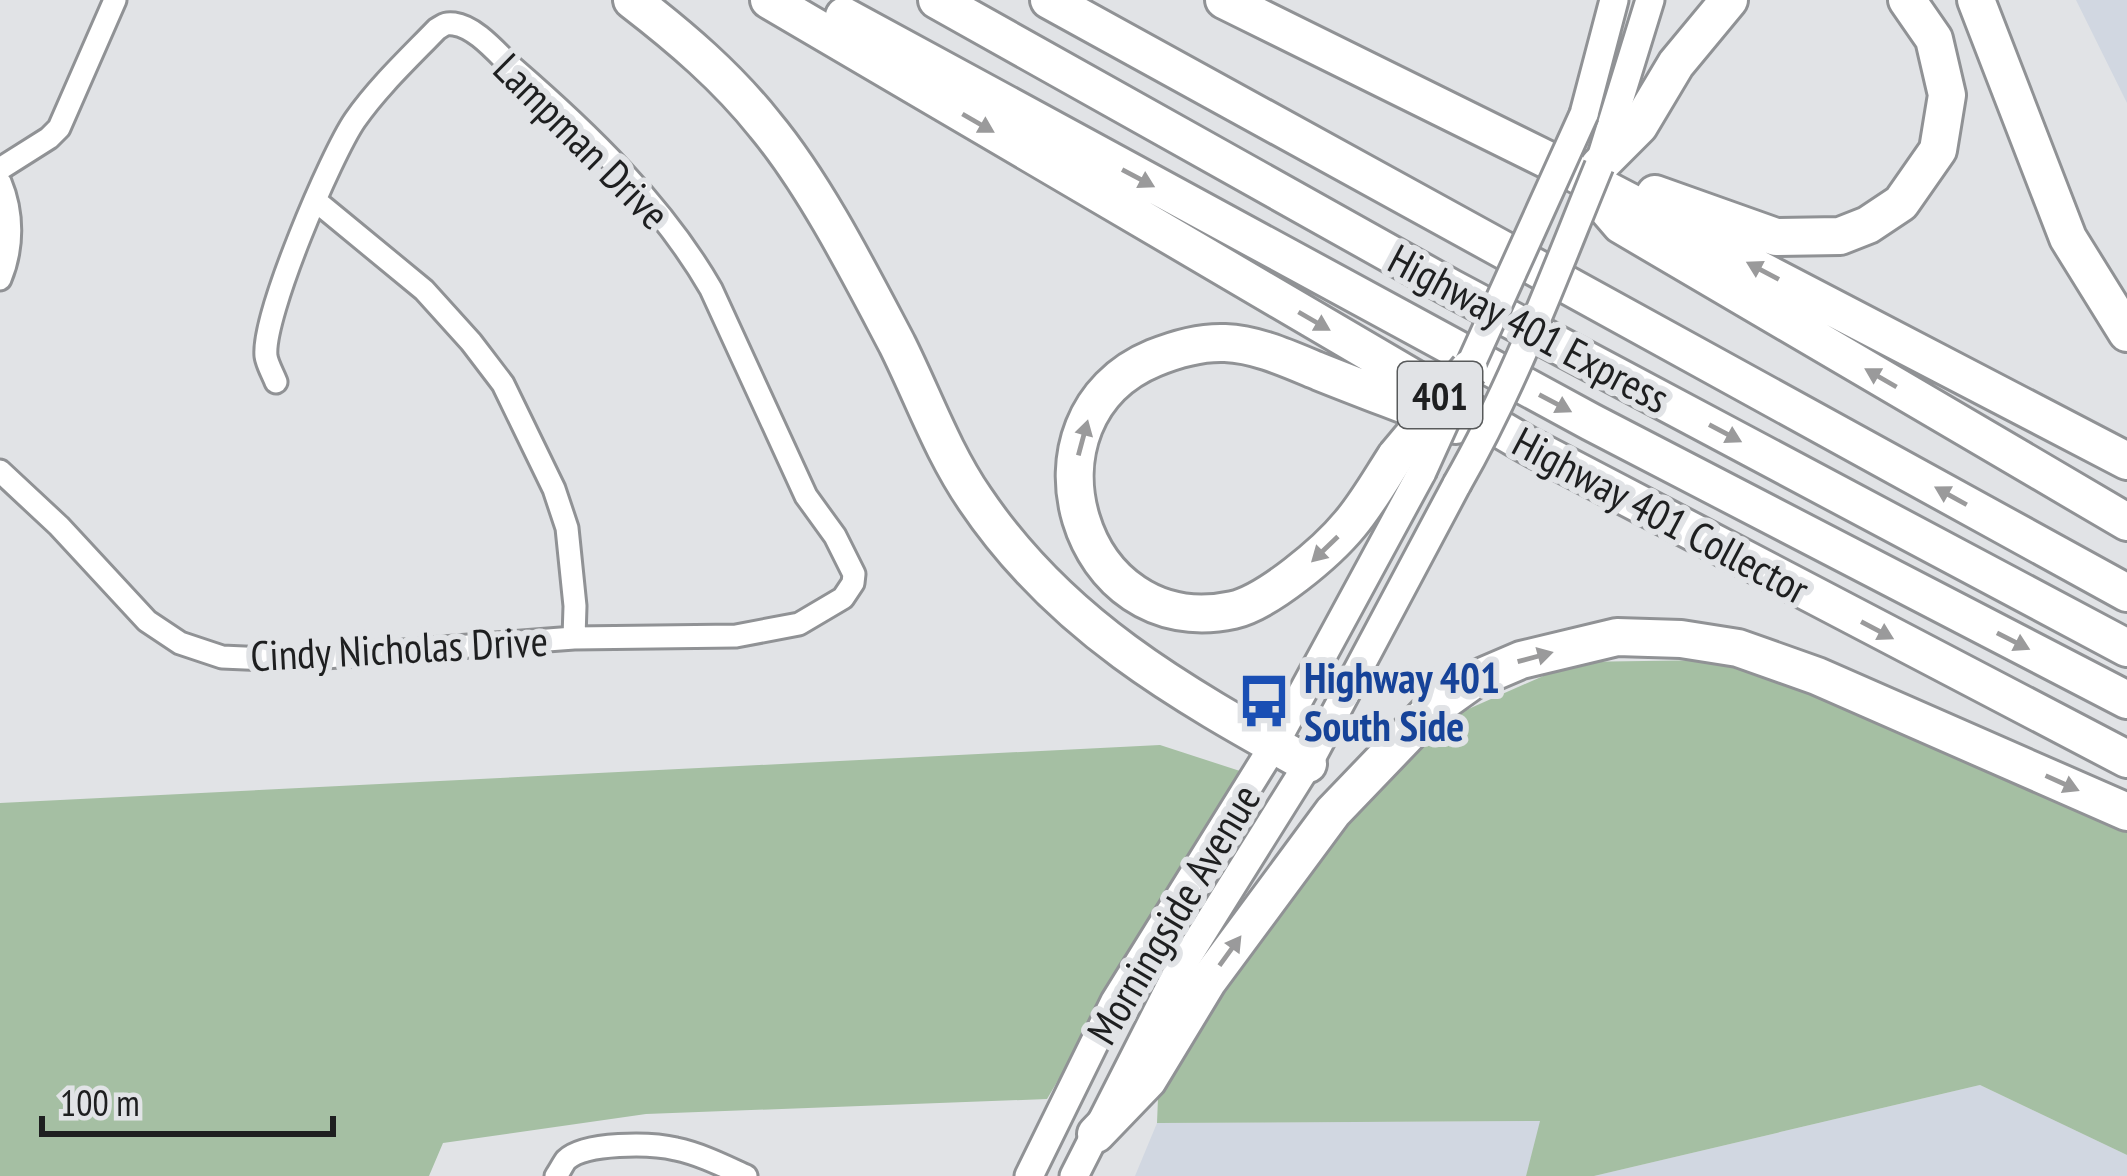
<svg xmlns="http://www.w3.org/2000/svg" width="2127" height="1176" font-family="'PT Sans Narrow',sans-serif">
	<rect width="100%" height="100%" fill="#e1e3e6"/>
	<!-- built -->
	<path fill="#d1d7e1" d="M2076 0H2127V103Z
		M1980 1085 2127 1155V1176H1594Z
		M1541 1121 1526 1176H1135L1157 1123Z"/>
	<!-- green -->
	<path fill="#a5bfa3" d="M1713 660 1808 689 2127 828V1155L1980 1085 1594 1176H1526L1540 1121 1157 1123 1159 1073 1218 986 1356 813 1448 718 1575 662Z
		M1160 745 1240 771 1047 1099 646 1114 443 1143 429 1176H0V803Z"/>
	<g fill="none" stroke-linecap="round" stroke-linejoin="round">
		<defs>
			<path id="street" d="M0 169 49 138 59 128 115 0
				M0 182C13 213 13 248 0 279
				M316 201 424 290 471 342 503 384 554 489 567 528 575 606 574 638
				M0 471 59 526 147 621 180 643 222 657 286 660 574 638 736 636 799 624 843 598 853 583 854 574 835 536 806 496 711 289C662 204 587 132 513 68 497 53 476 27 454 24 445 23 444 25 437 29 409 58 378 87 355 120 331 155 262 316 266 356 267 364 273 374 276 382
				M556 1176C559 1172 563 1164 566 1160 585 1142 651 1143 676 1149 700 1154 724 1166 746 1176"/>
			<path id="secondary" d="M1584 114 1614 0
				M1600 162 1650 0
				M1029 1176 1115 1001 1274 745 1422 472
				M1074 1176 1176 975 1308 764 1457 484"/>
			<path id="highway" d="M632 0C680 37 727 77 765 125 815 185 860 274 897 344 923 396 942 451 975 499 1060 625 1178 692 1308 764
				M769 0 1527 445 2127 759
				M937 0 1451 288 2127 648
				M1049 0 2127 593
				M1224 0 1576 174 2127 461
				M1976 0 2068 238 2127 333
				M844 16 1591 422 2127 700
				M1599 166 1639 126 1676 64 1729 0
				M1655 194 1776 237 1840 236 1868 225 1901 203 1938 150 1947 95 1934 39 1907 0
				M1603 204 1621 225 2127 522
				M1396 456C1381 479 1367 504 1350 524 1327 552 1268 602 1233 610 1076 644 1011 417 1154 358 1176 349 1200 342 1225 343 1257 344 1291 360 1320 372 1365 390 1411 407 1456 425
				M1096 1134 1148 1080 1208 981 1333 812 1430 711 1472 681 1521 660 1617 637 1681 639 1738 648 1817 676 2127 812"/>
		</defs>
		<!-- street casing -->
		<use href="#street" stroke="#909295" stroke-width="27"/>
		<!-- secondary casing -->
		<use href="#secondary" stroke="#909295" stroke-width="33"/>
		<!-- highway casing -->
		<use href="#highway" stroke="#909295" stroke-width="42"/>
		<!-- street -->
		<use href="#street" stroke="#fff" stroke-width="21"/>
		<!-- secondary -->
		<use href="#secondary" stroke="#fff" stroke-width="27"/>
		<!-- highway -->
		<use href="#highway" stroke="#fff" stroke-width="36"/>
		<defs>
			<path id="secondary-bridge" d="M1422 472 1584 114
				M1457 484C1515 383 1555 273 1599 166"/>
			<path id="highway-bridge" d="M1396 456 1469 369"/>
		</defs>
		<!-- secondary-bridge casing -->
		<use href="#secondary-bridge" stroke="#909295" stroke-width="33" stroke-linecap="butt"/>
		<!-- highway-bridge casing -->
		<use href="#highway-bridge" stroke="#909295" stroke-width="42" stroke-linecap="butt"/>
		<!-- secondary-bridge -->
		<use href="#secondary-bridge" stroke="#fff" stroke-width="27"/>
		<!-- highway-bridge -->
		<use href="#highway-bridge" stroke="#fff" stroke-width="36"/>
	</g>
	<!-- one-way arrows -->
	<defs><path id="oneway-solid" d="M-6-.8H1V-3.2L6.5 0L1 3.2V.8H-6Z" transform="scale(3)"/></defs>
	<g fill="#9a9a9b">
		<use href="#oneway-solid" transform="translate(978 123) rotate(30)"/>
		<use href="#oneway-solid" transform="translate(1138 178) rotate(28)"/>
		<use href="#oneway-solid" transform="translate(1763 271) rotate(-152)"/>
		<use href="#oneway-solid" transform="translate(1314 321) rotate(30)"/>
		<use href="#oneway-solid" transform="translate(1881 378) rotate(-150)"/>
		<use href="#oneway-solid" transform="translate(1555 403) rotate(28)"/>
		<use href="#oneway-solid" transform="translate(1725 433) rotate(28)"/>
		<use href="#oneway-solid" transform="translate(1083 438) rotate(-75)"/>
		<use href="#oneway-solid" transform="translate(1951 496) rotate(-151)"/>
		<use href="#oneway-solid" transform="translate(1325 549) rotate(136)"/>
		<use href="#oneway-solid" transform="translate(1877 630) rotate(28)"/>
		<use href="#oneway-solid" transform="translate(2013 641) rotate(27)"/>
		<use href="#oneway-solid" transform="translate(1535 657) rotate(-15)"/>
		<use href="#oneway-solid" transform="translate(2062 783) rotate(24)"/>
		<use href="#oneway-solid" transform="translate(1230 951) rotate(-54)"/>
	</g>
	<!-- icons -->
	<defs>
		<symbol id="bus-bare" viewBox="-9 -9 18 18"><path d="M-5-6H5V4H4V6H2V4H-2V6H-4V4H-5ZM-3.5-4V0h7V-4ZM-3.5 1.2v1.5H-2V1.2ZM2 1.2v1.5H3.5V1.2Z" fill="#1a4fb4" stroke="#e1e3e6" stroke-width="2.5" paint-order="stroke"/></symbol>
	</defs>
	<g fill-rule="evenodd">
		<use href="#bus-bare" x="1226" y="663" width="76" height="76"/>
	</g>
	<g text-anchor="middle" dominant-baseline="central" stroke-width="12" stroke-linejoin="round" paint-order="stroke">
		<!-- shield labels -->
		<rect fill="#e1e3e6" stroke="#585a5b" stroke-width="3" x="1398" y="362" width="84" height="66" rx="9"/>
		<g font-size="39" font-weight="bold" fill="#1e1f20">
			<text x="1440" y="395">401</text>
		</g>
		<!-- street labels -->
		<g font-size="42" fill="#1e1f20" stroke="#e1e3e6">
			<text transform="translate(582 141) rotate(45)">Lampman Drive</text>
			<text transform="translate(1529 328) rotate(28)">Highway 401 Express</text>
			<text transform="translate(1661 515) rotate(28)">Highway 401 Collector</text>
			<text transform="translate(399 648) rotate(-3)">Cindy Nicholas Drive</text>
			<text transform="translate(1173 914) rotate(-59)">Morningside Avenue</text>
		</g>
		<!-- transit labels -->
		<g font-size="42" font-weight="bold" fill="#164399" stroke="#e1e3e6" text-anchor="start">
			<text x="1304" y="677">Highway 401<tspan x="1304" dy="48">South Side</tspan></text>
		</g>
	</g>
	<!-- scale -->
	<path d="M42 1116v18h291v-18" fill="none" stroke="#1e1f20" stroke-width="6"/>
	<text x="60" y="1116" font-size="36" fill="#1e1f20" stroke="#e1e3e6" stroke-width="9" paint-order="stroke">100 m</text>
</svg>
